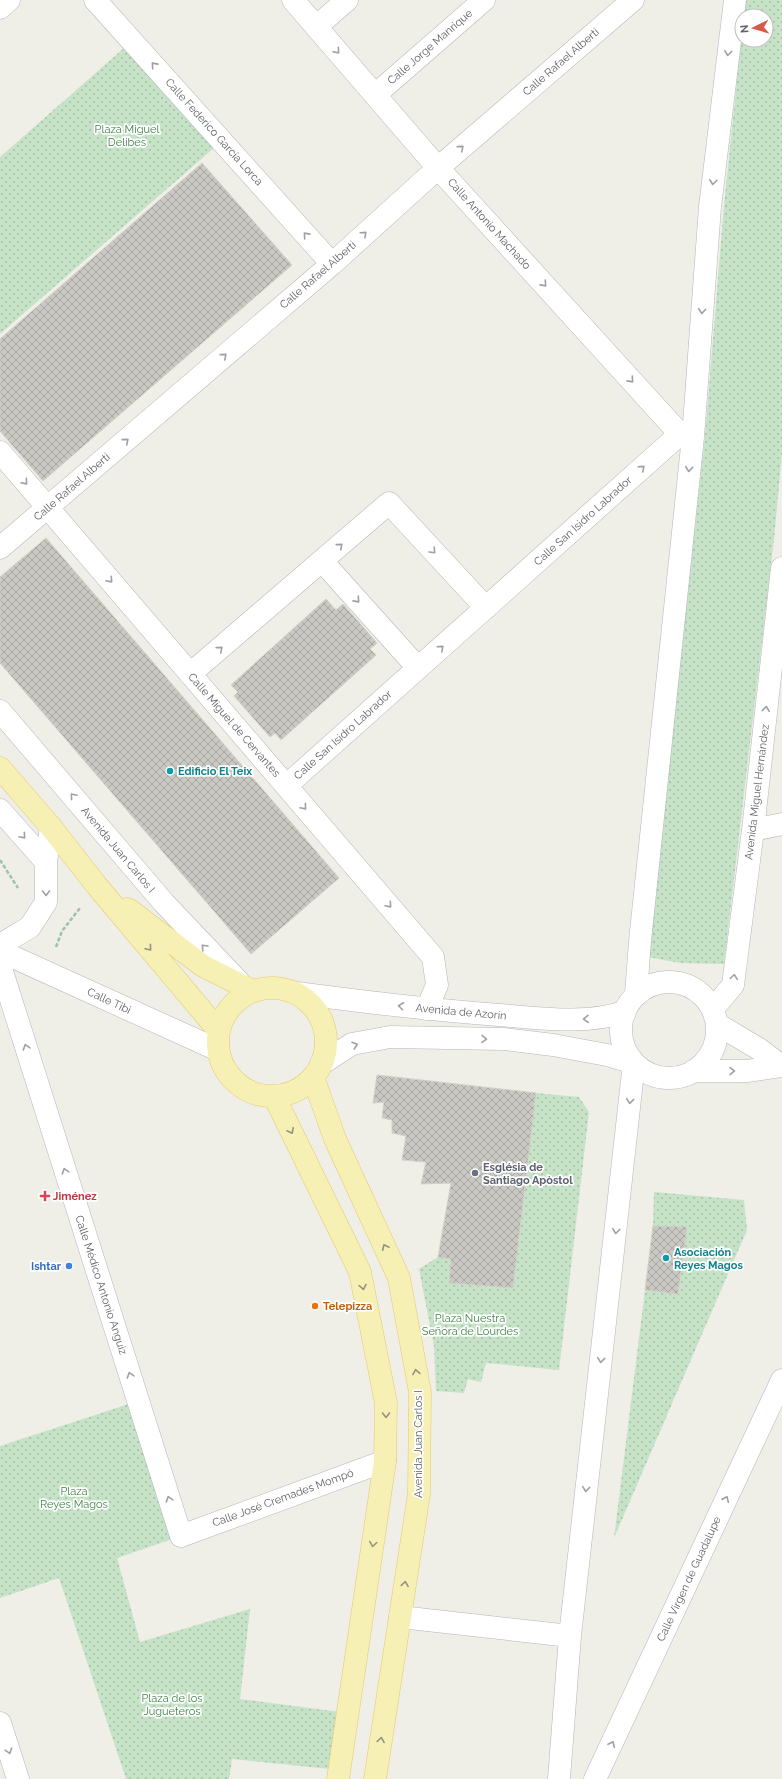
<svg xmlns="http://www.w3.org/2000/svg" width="782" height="1779" font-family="Raleway,sans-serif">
	<defs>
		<pattern id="park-dots" width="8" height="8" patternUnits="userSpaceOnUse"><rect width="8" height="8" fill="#c6e3c8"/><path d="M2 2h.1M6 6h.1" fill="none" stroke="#a4bba6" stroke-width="1.8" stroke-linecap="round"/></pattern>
		<pattern id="building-cross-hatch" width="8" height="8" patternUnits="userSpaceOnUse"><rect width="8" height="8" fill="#cac8c3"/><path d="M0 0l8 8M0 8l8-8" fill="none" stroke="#a7a6a2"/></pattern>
	</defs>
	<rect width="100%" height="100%" fill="#efeee7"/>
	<!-- park -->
	<path fill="url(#park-dots)" d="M745 0H782V453L774 539 724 964 680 963 648 957 705 436 724 205 742 33V40H766V16H744Z
		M132 41 222 141 0 334V157Z
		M536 1093 579 1097 589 1112 559 1370 486 1363 481 1382 468 1379 464 1393 436 1391 434 1346 419 1269 438 1257 451 1259 449 1283 513 1288Z
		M654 1192 744 1200 747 1230 614 1538 645 1290 678 1294 687 1227 653 1226Z
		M138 1401 181 1536 117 1558 140 1642 250 1609 240 1699 348 1713 340 1770 232 1759 229 1779H126L59 1578 0 1598V1446Z"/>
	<!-- building -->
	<path fill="url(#building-cross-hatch)" stroke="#d3d0c6" d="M202 163 292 265 43 481 0 431V339Z
		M46 538 339 878 251 954 0 663V577Z
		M326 599 336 610 343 604 377 643 370 649 376 655 281 740 275 733 270 737 234 696 238 692 231 685Z
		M377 1075 536 1093 513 1288 449 1283 451 1259 438 1257 451 1183 421 1184 426 1162 402 1160 406 1136 392 1133V1120L382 1118 384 1102 373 1103Z
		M653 1226 687 1227 678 1294 645 1290Z"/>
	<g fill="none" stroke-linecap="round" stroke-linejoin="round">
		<defs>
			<path id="minor" d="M95 0 332 264
				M293 0 438 168 680 434 693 437
				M0 8 9 0
				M316 27 347 0
				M375 95 484 0
				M0 452 433 957 437 985 427 1009
				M0 548 332 264 438 168 633 0
				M322 561 418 668
				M190 674 389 503 486 608
				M0 711 164 903 239 982
				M286 786 680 434
				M0 810 46 862
				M753 830 782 824
				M0 945 30 927 46 902V862L51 827
				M0 951 218 1050
				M0 965 181 1536 385 1461
				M621 1030a48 48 0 1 1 96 0a48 48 0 1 1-96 0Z
				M297 993C364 1002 431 1010 499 1015 541 1018 583 1025 625 1012
				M636 994 640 941 693 437 710 207 735 0
				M713 1009 733 985 753 830 782 568
				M717 1024 759 1049 780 1065
				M321 1064 352 1044 390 1037 504 1039 553 1045 607 1055 634 1063
				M693 1071H747L782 1066
				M400 1617 570 1636
				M0 1723 18 1779
				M559 1779 570 1636 634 1063
				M595 1779 782 1380"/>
			<path id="major" d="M0 768 51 827 97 886 219 1031
				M128 909 203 966 253 991
				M218 1042a54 54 0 1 1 108 0a54 54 0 1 1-108 0Z
				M313 1077 335 1139 399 1278 420 1392 419 1494 375 1779
				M274 1096 360 1272 386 1403 385 1461 338 1779"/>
		</defs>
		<!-- minor casing -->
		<use href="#minor" stroke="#b4b6ba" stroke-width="23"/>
		<!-- major casing -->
		<use href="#major" stroke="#e3c96c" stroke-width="23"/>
		<!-- path -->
		<path stroke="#9fc2ab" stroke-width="2.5" stroke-dasharray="4 2" stroke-linecap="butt" d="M0 860 18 888
			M56 947 62 931 80 908"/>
		<!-- minor -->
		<use href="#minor" stroke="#fff" stroke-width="22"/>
		<!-- major -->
		<use href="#major" stroke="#f7f0b4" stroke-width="22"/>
	</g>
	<!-- one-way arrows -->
	<defs><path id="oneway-chevron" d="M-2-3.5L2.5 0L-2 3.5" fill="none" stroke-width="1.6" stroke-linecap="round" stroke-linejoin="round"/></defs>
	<g stroke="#9ea0a3">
		<use href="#oneway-chevron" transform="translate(337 51) rotate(49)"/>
		<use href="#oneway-chevron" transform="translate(728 53) rotate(97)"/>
		<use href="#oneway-chevron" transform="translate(154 65) rotate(-132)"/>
		<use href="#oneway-chevron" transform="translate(461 148) rotate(-41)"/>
		<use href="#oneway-chevron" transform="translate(713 182) rotate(97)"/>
		<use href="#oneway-chevron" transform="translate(364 234) rotate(-42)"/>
		<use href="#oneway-chevron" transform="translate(306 235) rotate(-132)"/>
		<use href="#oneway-chevron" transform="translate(544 284) rotate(48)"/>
		<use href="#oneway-chevron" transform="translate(702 311) rotate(94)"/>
		<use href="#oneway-chevron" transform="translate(224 356) rotate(-41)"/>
		<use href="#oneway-chevron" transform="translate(631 380) rotate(48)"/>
		<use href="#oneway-chevron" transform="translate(126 441) rotate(-41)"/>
		<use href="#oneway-chevron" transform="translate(642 468) rotate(-42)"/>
		<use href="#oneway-chevron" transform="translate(689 469) rotate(96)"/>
		<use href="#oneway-chevron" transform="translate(25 482) rotate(49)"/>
		<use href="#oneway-chevron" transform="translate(340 546) rotate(-41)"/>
		<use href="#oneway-chevron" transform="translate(433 551) rotate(47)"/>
		<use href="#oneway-chevron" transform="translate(110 580) rotate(49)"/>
		<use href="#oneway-chevron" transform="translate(357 600) rotate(48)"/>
		<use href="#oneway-chevron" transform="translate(441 648) rotate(-42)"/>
		<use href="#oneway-chevron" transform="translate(220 649) rotate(-41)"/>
		<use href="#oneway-chevron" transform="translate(766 709) rotate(-84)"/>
		<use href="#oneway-chevron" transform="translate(73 796) rotate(-130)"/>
		<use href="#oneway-chevron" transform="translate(304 807) rotate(49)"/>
		<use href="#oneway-chevron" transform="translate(23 836) rotate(49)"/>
		<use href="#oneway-chevron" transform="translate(46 893) rotate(90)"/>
		<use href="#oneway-chevron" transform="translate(389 905) rotate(49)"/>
		<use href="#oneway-chevron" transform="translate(204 947) rotate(-133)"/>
		<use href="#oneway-chevron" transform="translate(734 977) rotate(-82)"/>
		<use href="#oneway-chevron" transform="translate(401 1006) rotate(-173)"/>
		<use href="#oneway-chevron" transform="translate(586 1019) rotate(178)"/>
		<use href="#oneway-chevron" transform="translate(484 1039) rotate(1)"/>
		<use href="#oneway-chevron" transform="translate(355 1045) rotate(-19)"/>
		<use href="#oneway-chevron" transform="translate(26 1047) rotate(-108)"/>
		<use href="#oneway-chevron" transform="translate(732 1071) rotate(-1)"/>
		<use href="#oneway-chevron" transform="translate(630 1101) rotate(96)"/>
		<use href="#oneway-chevron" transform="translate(65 1171) rotate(-108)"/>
		<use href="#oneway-chevron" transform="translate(616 1231) rotate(97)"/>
		<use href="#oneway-chevron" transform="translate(601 1360) rotate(96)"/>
		<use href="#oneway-chevron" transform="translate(130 1375) rotate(-108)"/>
		<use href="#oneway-chevron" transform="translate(586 1489) rotate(96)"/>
		<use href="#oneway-chevron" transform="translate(169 1499) rotate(-108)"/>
		<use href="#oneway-chevron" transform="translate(726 1499) rotate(-65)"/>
		<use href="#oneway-chevron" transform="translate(612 1744) rotate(-65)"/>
		<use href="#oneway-chevron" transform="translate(9 1751) rotate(72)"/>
	</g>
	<g stroke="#949381">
		<use href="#oneway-chevron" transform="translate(149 948) rotate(50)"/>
		<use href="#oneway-chevron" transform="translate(291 1131) rotate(64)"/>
		<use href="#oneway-chevron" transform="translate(385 1247) rotate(-115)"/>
		<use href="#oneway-chevron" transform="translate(363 1287) rotate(79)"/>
		<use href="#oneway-chevron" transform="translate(416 1372) rotate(-100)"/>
		<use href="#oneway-chevron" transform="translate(386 1415) rotate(90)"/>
		<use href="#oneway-chevron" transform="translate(373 1544) rotate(98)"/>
		<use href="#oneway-chevron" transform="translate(405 1584) rotate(-81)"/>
		<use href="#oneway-chevron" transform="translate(381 1740) rotate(-81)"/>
	</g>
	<!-- markers -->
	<g fill="#0f9aa8" stroke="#fff" stroke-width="1.5">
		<circle cx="170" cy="771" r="4"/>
		<circle cx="666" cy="1258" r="4"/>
	</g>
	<circle fill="#6b7280" stroke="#fff" stroke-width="1.5" cx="475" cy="1173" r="4"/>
	<path fill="#e0444e" stroke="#fff" stroke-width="1.5" d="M43 1190h4v4h4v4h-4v4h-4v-4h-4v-4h4z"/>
	<circle fill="#3f7fe0" stroke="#fff" stroke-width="1.5" cx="69" cy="1266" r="4"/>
	<circle fill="#e8710a" stroke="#fff" stroke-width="1.5" cx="315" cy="1306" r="4"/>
	<g text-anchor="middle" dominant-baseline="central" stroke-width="3.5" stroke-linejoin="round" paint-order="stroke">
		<!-- street labels -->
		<g font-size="11" fill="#5e6165" stroke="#fff">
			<text transform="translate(430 47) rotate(-41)">Calle Jorge Manrique</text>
			<text transform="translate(561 62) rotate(-41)">Calle Rafael Alberti</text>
			<text transform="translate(214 132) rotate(48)">Calle Federico García Lorca</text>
			<text transform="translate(489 224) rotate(48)">Calle Antonio Machado</text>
			<text transform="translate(318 275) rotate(-41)">Calle Rafael Alberti</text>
			<text transform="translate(72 487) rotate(-41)">Calle Rafael Alberti</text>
			<text transform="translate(583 521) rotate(-42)">Calle San Isidro Labrador</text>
			<text transform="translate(234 725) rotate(49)">Calle Miguel de Cervantes</text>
			<text transform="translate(343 735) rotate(-42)">Calle San Isidro Labrador</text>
			<text transform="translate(757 792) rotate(-83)">Avenida Miguel Hernández</text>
			<text transform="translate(118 850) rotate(50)">Avenida Juan Carlos I</text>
			<text transform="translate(109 1001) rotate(25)">Calle Tibi</text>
			<text transform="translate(461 1012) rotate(5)">Avenida de Azorín</text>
			<text transform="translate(101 1285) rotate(72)">Calle Médico Antonio Anguiz</text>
			<text transform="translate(418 1444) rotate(-90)">Avenida Juan Carlos I</text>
			<text transform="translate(283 1498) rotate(-20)">Calle José Cremades Mompó</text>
			<text transform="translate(689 1579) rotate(-65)">Calle Virgen de Guadalupe</text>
		</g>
		<!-- park labels -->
		<g font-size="11" fill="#408347" stroke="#fff">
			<text x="127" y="129">Plaza Miguel<tspan x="127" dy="13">Delibes</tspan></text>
			<text x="470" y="1318">Plaza Nuestra<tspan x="470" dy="13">Señora de Lourdes</tspan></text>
			<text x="74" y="1491">Plaza<tspan x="74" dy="13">Reyes Magos</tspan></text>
			<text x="172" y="1698">Plaza de los<tspan x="172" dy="13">Jugueteros</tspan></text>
		</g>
		<!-- culture labels -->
		<g font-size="11" font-weight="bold" fill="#0d838f" stroke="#fff" text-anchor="start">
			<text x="178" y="771">Edificio El Teix</text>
			<text x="674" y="1252">Asociación<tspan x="674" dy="13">Reyes Magos</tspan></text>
		</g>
		<!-- worship labels -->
		<g font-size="11" font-weight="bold" fill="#5b616d" stroke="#fff" text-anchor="start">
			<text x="483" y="1167">Església de<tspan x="483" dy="13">Santiago Apòstol</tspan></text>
		</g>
		<!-- health labels -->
		<g font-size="11" font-weight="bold" fill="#be3a42" stroke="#fff" text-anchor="start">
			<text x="53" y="1196">Jiménez</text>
		</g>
		<!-- shop labels -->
		<g font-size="11" font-weight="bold" fill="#366cbe" stroke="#fff" text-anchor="end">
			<text x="61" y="1266">Ishtar</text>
		</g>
		<!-- food labels -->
		<g font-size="11" font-weight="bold" fill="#c56008" stroke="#fff" text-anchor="start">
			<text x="323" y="1306">Telepizza</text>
		</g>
	</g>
	<!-- north arrow -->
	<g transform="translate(754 28) rotate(265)"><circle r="19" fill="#ffffff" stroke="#bfc0c1"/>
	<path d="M0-3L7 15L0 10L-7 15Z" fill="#d75a45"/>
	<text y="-6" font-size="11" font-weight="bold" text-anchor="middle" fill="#5e6165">N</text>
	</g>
</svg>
